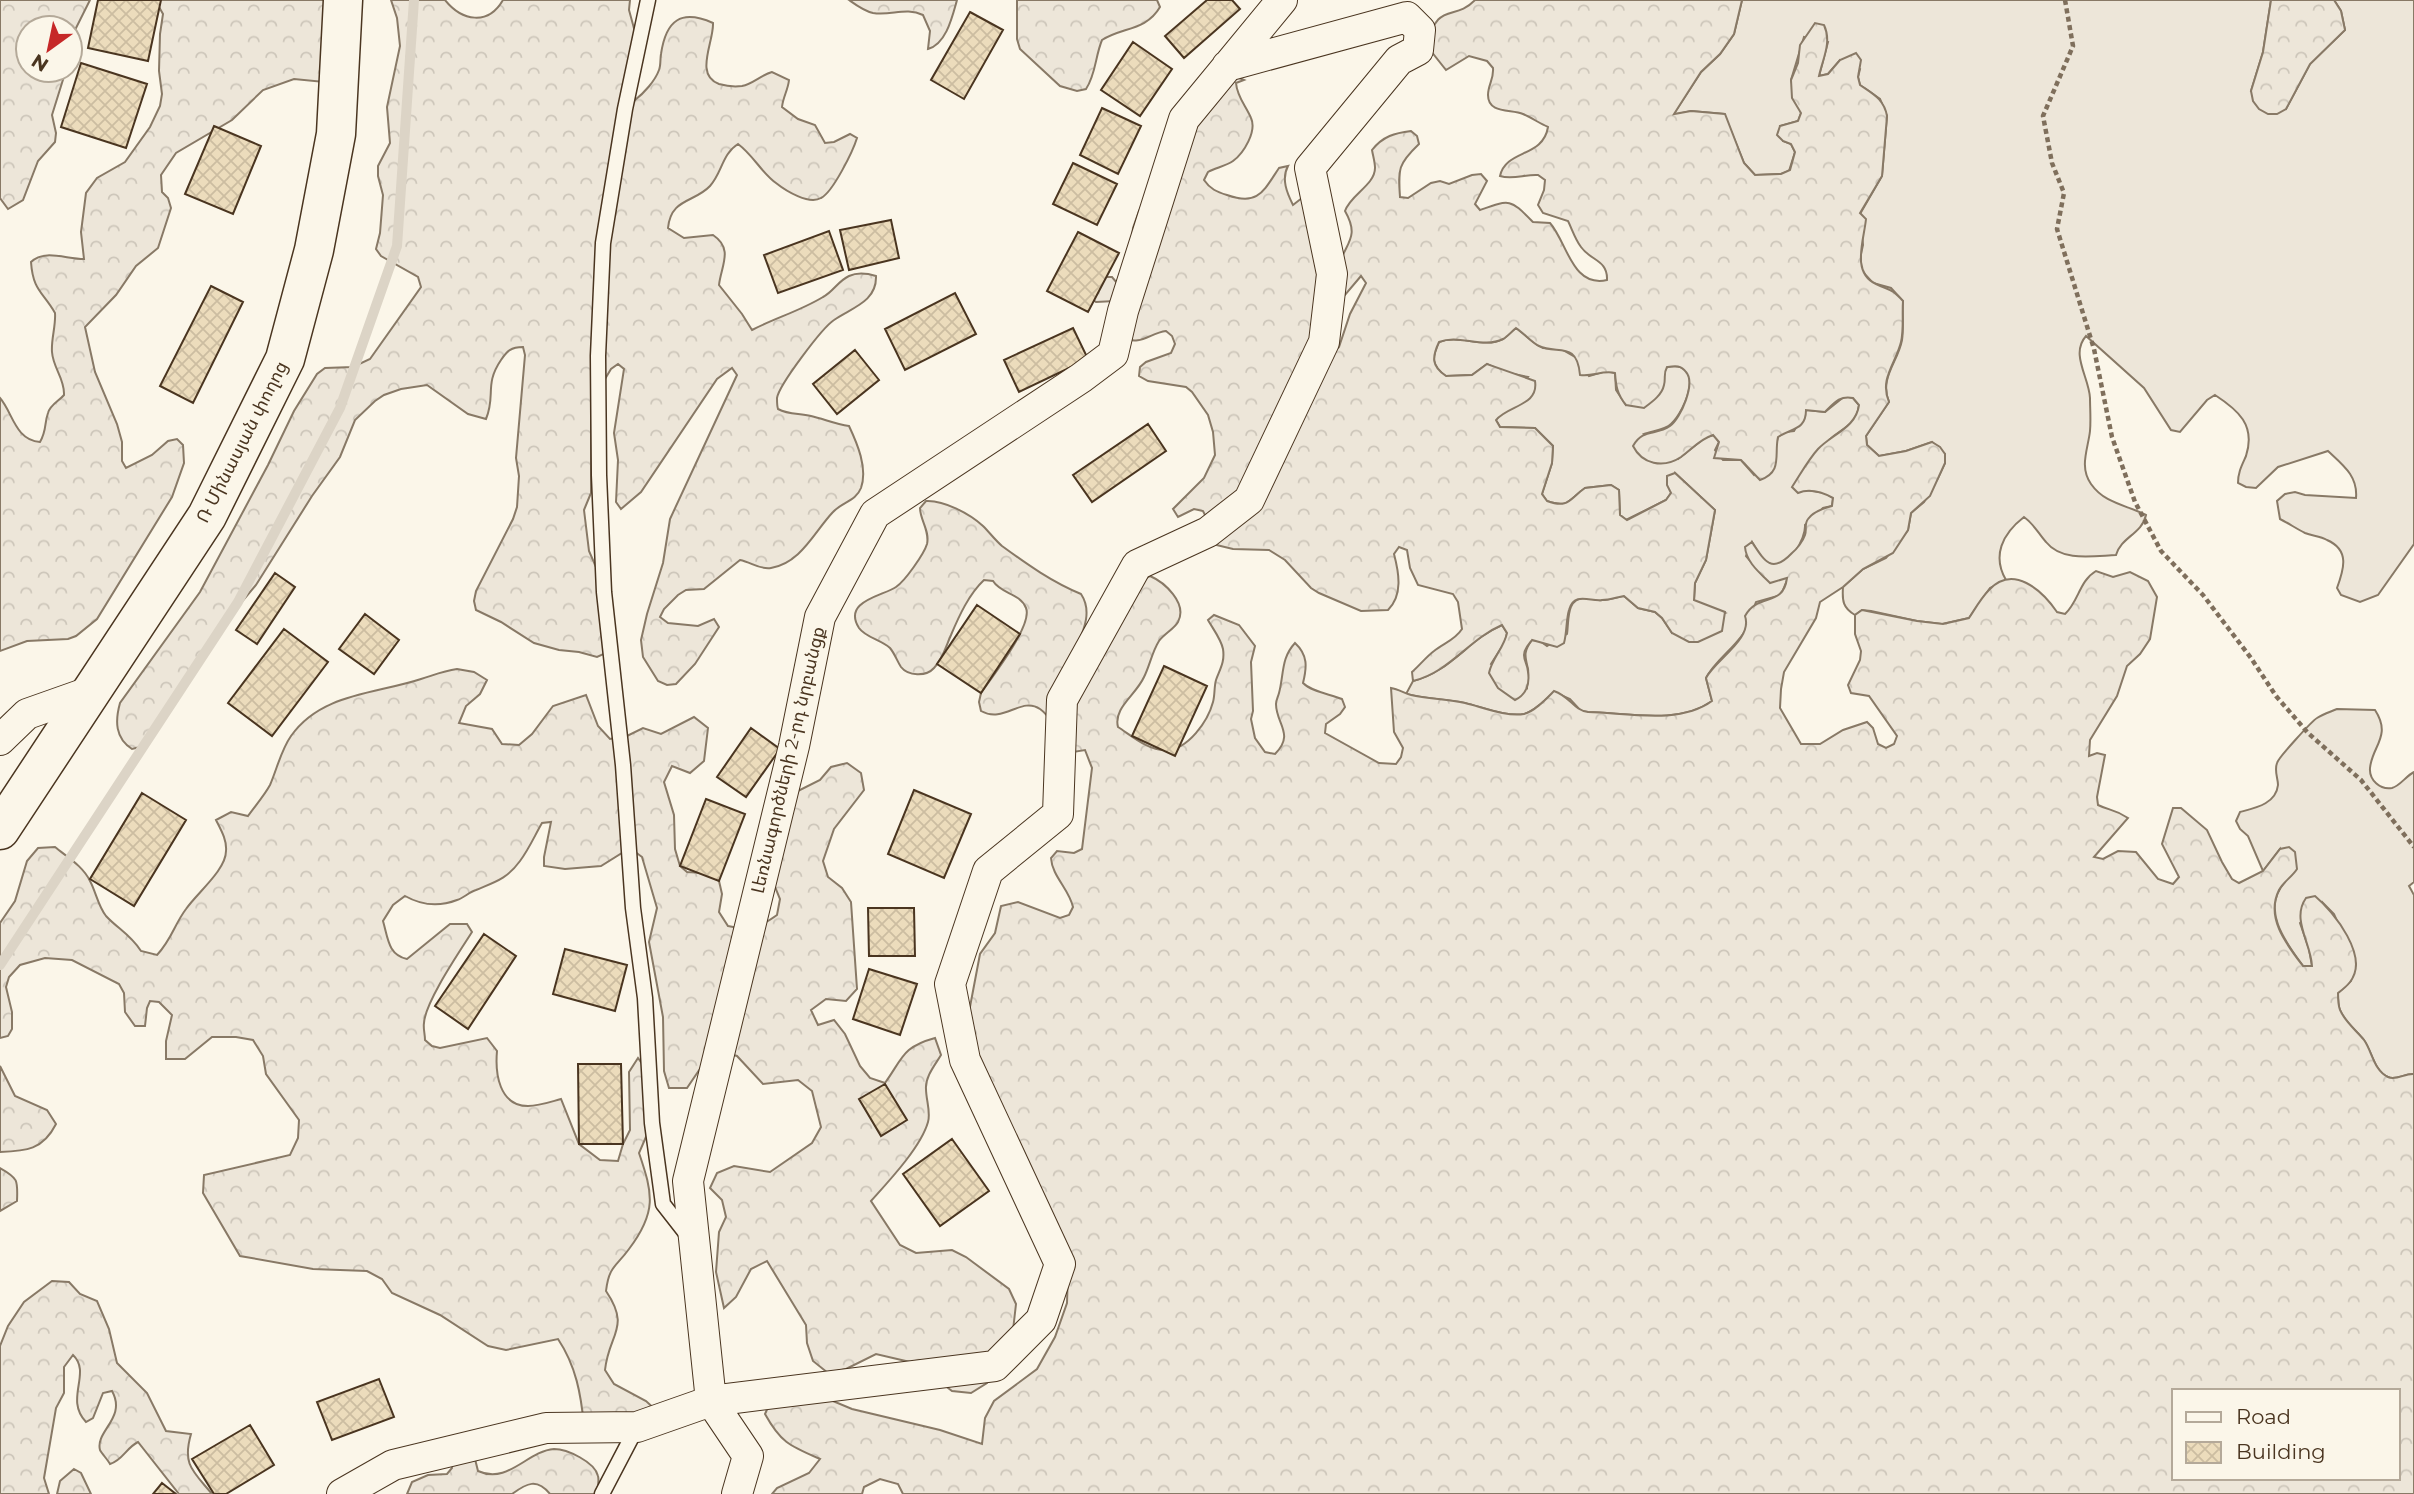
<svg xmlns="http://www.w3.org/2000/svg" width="2414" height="1494" font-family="Montserrat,'Noto Sans Armenian',sans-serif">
	<defs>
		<pattern id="forest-crowns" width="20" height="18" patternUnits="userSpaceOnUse" patternTransform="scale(1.75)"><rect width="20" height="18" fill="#ede6d9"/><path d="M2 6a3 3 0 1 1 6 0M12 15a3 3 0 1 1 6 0" fill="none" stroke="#cdc6ba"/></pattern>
		<pattern id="building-cross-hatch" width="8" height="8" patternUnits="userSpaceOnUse" patternTransform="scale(1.75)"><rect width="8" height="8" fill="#ecdcbc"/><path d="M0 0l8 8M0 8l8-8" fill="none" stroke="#ccbda1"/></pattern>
	</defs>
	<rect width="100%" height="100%" fill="#fbf6e9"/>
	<!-- grass -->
	<path fill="#ede6d9" stroke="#887966" stroke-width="2" d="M1742 0H2271L2263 52 2251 91 2286 109 2310 64 2345 30 2341 11 2334 0H2414V544L2378 595 2360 602 2341 595 2337 588C2344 569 2350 550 2327 540 2320 536 2312 536 2305 533 2297 529 2288 523 2280 519L2277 501 2285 494 2295 492 2305 495 2356 498C2358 476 2343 465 2328 451L2278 467 2256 488 2246 487 2238 483C2238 472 2242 465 2246 456 2256 425 2238 410 2215 395L2207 400 2180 432 2171 430 2144 388 2086 336C2070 354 2089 377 2090 398 2090 408 2091 420 2090 431 2088 449 2079 467 2091 484 2105 504 2127 505 2146 515 2142 534 2121 537 2116 555 2093 556 2062 562 2046 542 2038 533 2034 524 2024 517 2002 534 1992 556 2006 580L1990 588 1969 618 1942 624 1917 621 1871 611 1862 610 1855 615C1843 608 1842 601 1843 587L1863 569 1886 558 1908 530 1911 513 1924 502 1938 478 1945 463V454L1932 442 1906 451 1879 456 1867 445 1866 436 1889 402C1879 378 1898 362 1902 340 1904 327 1902 313 1903 301L1891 288 1873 283 1861 270V254L1863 245 1860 214 1882 176 1887 116 1880 99 1860 85 1858 77 1860 69 1840 60 1828 74 1819 76 1828 42 1804 37 1791 80 1801 113 1798 121 1780 126 1783 141 1791 144 1795 152 1789 171 1781 174 1755 175 1744 163 1724 114 1691 111 1673 115 1701 72 1720 54 1734 34Z
		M1516 328 1536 344 1543 348 1561 349 1575 357 1589 376 1606 371 1615 373 1616 390 1626 405 1663 374 1667 367C1706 360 1686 410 1671 424 1665 430 1652 431 1644 434L1678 459 1706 437 1714 435 1719 442 1715 450 1723 460H1741L1754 475 1776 445 1778 437 1785 432 1794 431 1806 410 1825 412 1845 396 1853 398 1859 405C1856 430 1833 430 1823 447 1816 460 1812 476 1806 490L1825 493 1833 498 1832 506 1823 508 1805 525C1806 539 1788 570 1771 564 1762 561 1757 550 1752 542L1746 556 1764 577 1788 578 1781 595 1756 602C1752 612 1749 626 1743 634 1732 650 1714 662 1706 678L1712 701C1678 725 1628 713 1588 712L1581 711 1570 699 1554 692C1546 699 1535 711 1524 714 1506 717 1482 707 1465 703 1446 699 1425 699 1406 694L1413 681C1450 672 1469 639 1502 625L1507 633 1505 642 1491 664 1527 688C1527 682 1529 675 1528 669 1525 656 1523 652 1532 640L1540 641 1547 646 1567 634C1569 620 1566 598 1585 598 1591 598 1596 601 1602 600 1609 600 1617 597 1624 596L1638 608 1655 612 1662 618 1672 633 1725 613 1694 601 1695 583 1706 560 1715 510 1675 473 1671 493 1666 500 1626 520 1620 515 1619 490 1611 485 1585 488C1569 499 1569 509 1547 501L1542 494 1552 463 1553 446 1535 428 1500 427 1496 420 1528 377 1504 372 1487 364 1472 375 1446 376C1431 366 1432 357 1439 342 1459 334 1483 349 1503 339 1507 337 1512 331 1516 328Z
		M2337 709 2375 710C2392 736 2372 746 2370 768 2369 780 2380 790 2392 788 2400 786 2406 776 2414 772V882L2409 886 2414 895V1074C2405 1073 2396 1081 2388 1077 2374 1071 2372 1051 2364 1040 2356 1030 2345 1022 2340 1010 2338 1005 2338 999 2338 993L2351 981 2356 964 2334 914 2322 902 2300 923 2309 949 2312 966H2303C2286 943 2260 909 2285 882L2280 849 2263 871 2248 836 2240 829 2236 821 2240 812C2255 808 2276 804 2278 785 2278 778 2274 771 2277 763 2278 758 2312 721 2317 718 2323 714 2330 712 2337 709Z"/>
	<!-- forest -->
	<path fill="url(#forest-crowns)" stroke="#887966" stroke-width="2" fill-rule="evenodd" d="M0 0H90L71 38 70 45V28H28V70H66L52 115 56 133 55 142 38 161 23 200 8 209 0 198Z
		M155 0H342L324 82 294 79 263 90 232 120 176 153 161 175 162 192 168 198 171 208 158 248 136 266 116 295 85 327 95 372 117 424 122 442V461L126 468 152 455 168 441 177 439 183 445 184 463 172 497 97 619 76 636 68 639 27 641 0 651V398C13 413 15 440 40 442 47 430 44 424 48 413 50 405 59 401 64 395 65 379 53 368 52 352 51 339 56 326 55 313 43 292 33 291 31 262 44 249 66 259 84 259L81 232 86 193 97 178 125 162 150 127 160 106 162 94 159 71 160 34 163 14Z
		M391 0H445C462 21 488 26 503 0H630L629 10 635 32 626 95 635 100C644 93 655 81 659 70 661 65 660 59 661 54 666 20 681 9 713 23 714 42 694 75 719 84 726 86 735 87 742 86 753 84 761 75 772 72L789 80C788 90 783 97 782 107L798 119 815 125 825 143 834 142 850 134 857 138C853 151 833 192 821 198 809 205 786 191 776 183 761 172 753 155 738 144 722 154 722 173 710 186 694 203 671 198 668 228L684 238 713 235C734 249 721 266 719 285L742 314 752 330C775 318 800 311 823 297 833 292 838 281 849 276 858 272 866 273 876 276 877 302 851 308 834 320 822 328 779 385 777 398 777 402 777 406 778 409 789 415 799 413 811 416 824 419 835 424 849 426 857 443 868 468 861 488 856 501 842 502 833 512 814 532 801 563 771 568 760 570 751 562 740 560L704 589 686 590 678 595 664 609 660 617 668 623 698 626 714 619 719 627 695 664 676 684 667 685 658 681 643 657 641 640 647 614 663 563 670 519 737 375 732 368 717 379 641 492 621 509 616 502 618 460 614 433 624 369 618 364 611 369 596 394 591 422V493L584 510 589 551 596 567 606 653 597 657 579 652 559 650 534 643 501 622 476 610 474 601 476 591 513 519 517 507 519 476 516 458 525 355 523 347C511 347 507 351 501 360 484 385 496 395 486 419L468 414 427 385 401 389 384 395 375 401 355 420 340 457 312 496 256 585 213 636 153 733 140 747 132 749C115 738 115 721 120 703L200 592 268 465 294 411 317 374 325 368 353 367 370 359 421 287 418 277 381 256 376 249 380 233 383 195 378 176V166L390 143 387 107 400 46 397 18Z
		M849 0H957C952 18 946 44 928 49L930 31 923 15C906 7 891 16 873 13 864 11 856 5 849 0Z
		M1017 0H1157L1160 7C1146 31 1122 27 1102 40 1095 57 1096 74 1086 89L1077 91 1060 86 1020 49 1017 39Z
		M1475 0H1742L1734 34 1720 54 1701 72 1674 114 1691 111 1725 114 1744 163 1755 175 1781 174 1790 170 1795 152 1791 144 1783 141 1777 135 1780 126 1798 121 1801 113 1792 98 1791 80 1798 63 1800 45 1815 23 1824 25C1832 42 1823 58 1819 76L1828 74 1840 60 1856 53 1861 60 1858 77 1860 85C1873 94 1884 99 1887 116L1882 176 1860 213 1866 219C1864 240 1851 273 1876 284 1891 291 1891 288 1903 301 1902 314 1904 329 1901 342 1896 363 1879 379 1889 402L1866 436 1867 445 1879 456 1906 451 1932 442 1940 447 1945 454V463L1930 496 1911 513 1908 530 1893 553 1863 569 1843 587 1820 602 1816 618 1784 672 1781 689 1780 708 1801 744H1820L1843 730 1867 722 1873 728 1878 744 1886 748 1894 744 1897 736 1869 696 1851 693 1848 685 1860 660 1861 651 1855 634V615L1862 610 1917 621 1943 624 1969 618C1975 609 1981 598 1989 590 2013 564 2042 590 2057 612L2065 614C2079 601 2079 581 2096 571L2113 577 2130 572 2148 581 2157 597 2150 639 2140 654 2127 666 2117 696 2090 740 2089 756 2097 753 2105 755 2097 797 2098 805C2110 811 2115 809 2128 818L2094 857 2103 859 2118 851 2136 852 2158 879 2173 884 2179 877 2162 844 2173 808H2181L2207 830 2222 862 2232 879 2239 883 2263 871 2280 849 2289 847 2295 852 2297 869C2292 877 2283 882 2279 890 2265 918 2287 945 2303 966H2312C2311 943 2291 919 2306 898L2315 896C2334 912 2370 957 2350 982 2347 986 2342 990 2338 993 2338 999 2338 1005 2340 1010 2345 1022 2356 1030 2364 1040 2372 1051 2374 1071 2388 1077 2396 1081 2405 1073 2414 1074V1494H903L898 1484 880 1479 864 1487 862 1494H772L777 1488 809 1473 820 1459C790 1446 781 1443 765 1414L772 1398 821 1396 852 1409 940 1430 982 1444 985 1418 994 1401 1037 1369 1055 1337 1067 1303 1068 1270 987 1114 969 1012 980 954 995 933 1001 906 1018 902 1060 918 1069 915 1073 907C1069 889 1052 876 1051 858L1057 851 1074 853 1082 849 1092 768 1085 750 1067 753C1060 740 1053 718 1040 709 1021 696 1004 724 981 711L979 702 981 693C992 677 1033 625 1026 608 1020 593 1001 594 993 581L984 580C969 594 959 616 951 635 946 646 943 659 934 668 926 677 908 676 901 667 897 661 895 654 890 648 881 640 865 637 859 628 842 601 883 596 896 587 905 581 924 554 927 544 930 531 920 520 920 508L926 501C944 500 970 514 983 526 990 533 995 540 1002 546 1028 565 1052 582 1081 594 1095 615 1079 638 1072 660L1142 580 1150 576C1164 582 1188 603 1178 622 1174 629 1164 634 1159 641 1152 652 1150 665 1144 677 1136 695 1113 708 1118 727 1132 736 1149 751 1166 750 1188 750 1208 721 1213 702 1215 695 1214 687 1216 680 1220 669 1225 662 1223 649 1221 639 1213 629 1208 620L1214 615 1239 625 1255 646 1251 662 1253 711 1251 719 1255 738 1265 752 1275 754C1295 734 1276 724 1276 704 1276 700 1278 697 1279 693 1284 674 1281 658 1295 643 1308 655 1307 667 1303 683 1312 692 1330 694 1342 699L1345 707 1340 714 1326 724 1325 733 1379 763 1396 764 1401 757 1403 748 1394 732 1391 688C1398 689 1404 693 1411 695 1428 699 1447 699 1465 703 1482 707 1506 717 1524 714 1535 711 1546 699 1554 691 1571 697 1573 710 1588 712 1627 713 1679 725 1712 701L1706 678C1716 659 1753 639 1745 616 1758 592 1783 608 1787 578L1770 583C1760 573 1746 562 1745 547L1752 542C1765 562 1772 574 1792 553 1797 549 1803 541 1805 535 1807 529 1804 524 1808 519 1813 512 1824 508 1832 506L1833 498C1822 492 1810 488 1798 493L1792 487C1800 475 1808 460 1818 449 1832 434 1856 428 1859 405L1853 398C1840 395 1834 403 1825 412L1806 410C1806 430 1792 428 1778 437 1774 455 1783 472 1760 480L1741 460 1714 458 1719 442 1713 435C1700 439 1692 449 1681 457 1663 469 1642 464 1633 446 1643 428 1656 436 1670 426 1681 418 1696 383 1686 372 1681 365 1675 366 1667 367 1663 374 1666 378 1664 385 1662 395 1652 402 1644 408L1626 405C1617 394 1616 386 1615 373 1602 370 1593 377 1580 375 1577 340 1557 355 1539 346 1531 342 1524 333 1516 328 1512 331 1507 337 1503 339 1483 349 1459 334 1439 342 1432 357 1431 366 1446 376L1472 375 1487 364 1535 381C1539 406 1508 405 1496 420L1500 427 1535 428 1553 446 1552 463 1542 494 1547 501C1569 509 1569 499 1585 488L1611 485 1619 490 1620 515 1627 520 1666 500 1671 493 1667 485V476L1675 473 1715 510 1706 560 1695 583 1694 600 1725 612 1722 631 1698 642H1689L1672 633 1662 618 1655 612 1638 608 1624 596C1617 597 1610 600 1602 600 1591 602 1574 591 1569 610 1566 620 1567 632 1564 643L1557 647 1532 640C1528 645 1524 649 1524 655 1524 661 1528 666 1528 672 1530 684 1526 695 1515 700L1498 688 1489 673C1492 658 1504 648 1507 633L1502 625C1469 639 1450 672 1413 681L1412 672C1420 665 1426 657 1434 651 1444 643 1455 640 1462 629L1458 602 1453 594 1418 585 1410 568 1407 550 1399 547 1394 554C1399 573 1403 595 1388 610L1361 611 1319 593 1311 588 1285 560 1269 550 1233 549 1204 542 1207 519 1203 511 1194 509 1178 517 1173 509 1204 478 1215 455 1213 432 1208 415 1192 392 1186 387 1148 381 1139 376 1140 367 1146 362 1171 353 1175 344 1172 336 1166 331C1150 333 1140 346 1124 338L1115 301 1096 302 1089 297 1103 277H1112L1117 283 1131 246 1133 228 1139 211 1225 72 1244 80 1236 83C1237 97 1246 106 1251 118 1257 131 1244 153 1233 161 1226 166 1215 168 1208 172L1204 180C1210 189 1217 192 1227 195 1258 206 1263 192 1279 168L1288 166C1281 179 1287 193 1293 205L1307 194 1332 354 1339 347 1350 314 1366 283 1361 276 1345 295 1336 298C1337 289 1336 278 1338 269 1344 243 1361 239 1345 211 1350 195 1375 185 1375 168 1375 162 1373 156 1372 150 1383 136 1395 133 1411 131L1417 136 1419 144C1398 164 1398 169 1400 197L1408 198 1431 183 1440 181 1449 184 1472 175 1481 174 1487 181 1475 204 1480 210C1511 199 1510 199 1533 222L1550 223C1567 242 1572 288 1607 280 1608 260 1591 261 1581 247 1575 239 1572 229 1568 221L1543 213 1538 205 1544 190 1545 180 1538 175C1525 174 1513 180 1500 176 1506 149 1543 158 1548 127 1539 123 1532 118 1523 114 1511 109 1488 114 1488 95 1488 85 1494 79 1493 68L1487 61 1469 56 1446 70 1427 46C1437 0 1454 22 1475 0ZM2174 1391H2398V1478H2174Z
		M2271 0H2334L2341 11 2345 30 2310 64 2286 109 2277 114H2268L2259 109 2253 101 2251 91 2263 52Z
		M457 669 474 672 487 680 480 694 466 706 459 723 492 729 502 744 519 745 532 734 553 706 586 695 598 726 610 739 627 736 643 728 661 734 694 717 708 728 704 761 690 773 672 766 664 782 674 815 675 849 680 866 687 872 705 873 719 881 722 894 719 912 728 926C750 931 759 928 777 915L780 899 773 882 786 797 820 780 831 767 847 763 861 773 864 790 834 829 823 861 828 877 842 888 851 902 857 989 846 1001 826 999 811 1010 818 1025 834 1020 845 1034 860 1066 870 1078 885 1083C903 1058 902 1047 935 1038L941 1055C935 1065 925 1077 926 1089 926 1100 931 1112 928 1122 921 1147 889 1181 871 1201L900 1245 916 1253 952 1250 966 1257 1009 1289 1016 1304 1012 1339 987 1383 971 1393 952 1391 925 1370 910 1362 876 1354 846 1369 828 1373 813 1361 807 1343 806 1325 767 1261 751 1269 736 1297 724 1308 716 1272 719 1232 726 1217 722 1200 710 1188 717 1173 734 1166 770 1172 812 1143 821 1127 812 1091 798 1080 763 1084 737 1056 720 1051 706 1060 687 1088H669L664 1071 663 1017 649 942 657 908 642 857 630 848 601 866 565 869 544 866V857L551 822 542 823C535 835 529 849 520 861 507 879 495 882 476 890 469 892 464 898 457 900 439 907 421 905 405 896L393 905 383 921C388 938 388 955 407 959L450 924H467L472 932C460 951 425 1002 424 1023 423 1028 425 1034 425 1040L432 1046 440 1048 487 1038 497 1051C495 1073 499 1106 528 1106 539 1106 550 1102 561 1099L579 1144 600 1160 618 1161 623 1144 630 1130 629 1072 638 1058 648 1072 652 1123 639 1153C653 1194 657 1212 629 1249 616 1267 609 1266 606 1291 631 1328 609 1333 605 1370L614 1384 646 1401 658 1412 584 1426C581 1394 576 1366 558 1339L506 1350 488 1346 440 1315 392 1293 382 1279 367 1271 313 1269 240 1256 203 1193 204 1175 290 1155 298 1138 299 1120 266 1074 263 1056 253 1040 236 1037H212L185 1059H166V1041L172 1015 159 1002 150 1001 147 1008 145 1026H135L125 1012 124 993 119 984 72 960 45 958 20 965 9 977 6 987 12 1012V1029L8 1036 0 1038V923L15 901 27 861 38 848 55 847C67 857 83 866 90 881 96 892 98 906 106 916 118 929 130 934 141 951L157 955C172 939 174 925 186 909 197 893 226 870 226 851 227 840 221 830 216 820L231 812 248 816C255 806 264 796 270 785 277 769 281 750 291 736 321 693 376 694 421 679 434 675 443 671 457 669Z
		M0 1066 15 1096 47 1110 56 1124C43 1150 26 1151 0 1152Z
		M0 1168C18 1178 18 1180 17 1201L0 1211Z
		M52 1281 69 1282 80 1294 97 1301 109 1329 117 1363 147 1393 166 1431 191 1434C182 1465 193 1471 212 1494H179L138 1442C126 1448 123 1460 110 1464 108 1460 102 1454 100 1450 95 1431 127 1418 112 1391L103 1393 93 1418 86 1422C64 1399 92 1373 73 1355L64 1367V1393L56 1408 44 1478 49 1494H0V1346L8 1326 24 1302Z
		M472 1447 478 1471C508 1485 527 1451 554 1449 567 1449 595 1462 598 1476 599 1480 598 1487 597 1492L596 1494H550C537 1478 527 1483 512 1494H407L412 1482 428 1475 447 1474 452 1468 448 1450Z
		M74 1469 81 1473 91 1494H57L60 1481Z"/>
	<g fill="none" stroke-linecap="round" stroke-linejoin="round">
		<!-- stream -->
		<path stroke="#dcd4c6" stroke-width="10" d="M0 965 238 602 340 408 397 246 414 0"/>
	</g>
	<!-- building -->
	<path fill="url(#building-cross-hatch)" stroke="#4a3520" stroke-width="2" d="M98 0H161L148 61 88 48Z
		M1207 0H1232L1240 9 1184 58 1165 36Z
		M970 12 1003 30 964 99 931 80Z
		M1133 42 1172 69 1140 116 1101 90Z
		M81 63 147 84 126 148 61 127Z
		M1102 108 1141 126 1118 174 1080 155Z
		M214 126 261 146 233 214 185 194Z
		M1073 163 1117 184 1097 225 1053 204Z
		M891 220 899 258 849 270 840 230Z
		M829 231 843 270 778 293 764 255Z
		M1078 232 1119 253 1088 312 1047 291Z
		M211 286 243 302 193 403 160 386Z
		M955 293 976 334 905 370 885 329Z
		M1073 328 1088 359 1019 392 1004 360Z
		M855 350 879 380 837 414 813 384Z
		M1148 424 1166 451 1092 502 1073 475Z
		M275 573 295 587 257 644 236 630Z
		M977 605 1020 634 981 693 937 664Z
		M365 614 399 640 374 674 339 649Z
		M284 629 328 662 272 736 228 703Z
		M1164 666 1207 686 1175 756 1132 736Z
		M751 728 780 749 746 797 717 777Z
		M914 790 971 814 944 878 888 854Z
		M142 793 186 820 134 906 90 879Z
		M706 799 745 814 719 881 680 866Z
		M868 908H914L915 956H869Z
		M484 934 516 956 468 1029 435 1006Z
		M565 949 627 965 615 1011 553 994Z
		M869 969 917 984 900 1035 853 1019Z
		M578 1064H621L623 1144H579Z
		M885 1084 907 1120 881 1136 859 1099Z
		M952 1139 989 1191 940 1226 903 1174Z
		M379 1379 394 1417 332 1440 317 1402Z
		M250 1425 274 1465 226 1494H214L192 1459Z
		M162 1483 176 1494H153Z"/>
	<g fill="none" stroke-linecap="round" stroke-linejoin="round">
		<defs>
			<path id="lane" d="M648 0 625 109 603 243 598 356 599 475 604 592 623 765 633 908 645 998 652 1123 663 1204 688 1236
				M602 1494 637 1427"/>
			<path id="street" d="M0 740 27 714 92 691
				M342 1494 393 1465 546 1428 637 1427 711 1401 995 1366 1041 1320 1060 1264 965 1060 950 984 988 871 1058 814 1062 700 1137 565 1208 532 1249 500 1324 342 1332 274 1310 168 1399 60 1418 50 1420 30 1407 17 1227 66
				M737 1494 748 1456 711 1401 688 1181 794 746 820 617 875 514 1081 378 1113 354 1123 311 1184 119 1282 0"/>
			<path id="secondary" d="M0 830 207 516 285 359 314 250 336 134 343 0"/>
		</defs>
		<!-- lane casing -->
		<use href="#lane" stroke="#4a3520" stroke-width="17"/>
		<!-- street casing -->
		<use href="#street" stroke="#4a3520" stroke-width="32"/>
		<!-- secondary casing -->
		<use href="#secondary" stroke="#4a3520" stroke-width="41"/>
		<!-- path -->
		<path stroke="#7f6f5c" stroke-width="4.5" stroke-dasharray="5 3.5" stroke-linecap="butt" d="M2065 0 2073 46 2043 116 2052 163 2064 193 2057 229 2094 349 2112 437 2135 502 2161 551 2203 595 2251 658 2276 696 2308 733 2361 780 2414 847"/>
		<!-- lane -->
		<use href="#lane" stroke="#fbf6e9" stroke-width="14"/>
		<!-- street -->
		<use href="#street" stroke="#fbf6e9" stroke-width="30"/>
		<!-- secondary -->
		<use href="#secondary" stroke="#fbf6e9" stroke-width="38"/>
	</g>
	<g text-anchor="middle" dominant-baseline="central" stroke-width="5" stroke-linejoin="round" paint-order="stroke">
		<!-- street labels -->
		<g font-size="18" fill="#4a3520" stroke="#fbf6e9">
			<text transform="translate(242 442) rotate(-63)">Ռ Մինասյան փողոց</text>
			<text transform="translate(788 760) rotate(-77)">Լեռնագործների 2-րդ նրբանցք</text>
		</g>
	</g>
	<!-- legend -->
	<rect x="2172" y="1389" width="228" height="91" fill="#fbf6e9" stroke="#b4a999" stroke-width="2"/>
	<rect x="2186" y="1412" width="35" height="10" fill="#fbf6e9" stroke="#b4a999" stroke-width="2"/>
	<text x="2236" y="1424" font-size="21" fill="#4a3520">Road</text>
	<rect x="2186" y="1442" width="35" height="21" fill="url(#building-cross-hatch)" stroke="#b4a999" stroke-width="2"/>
	<text x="2236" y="1459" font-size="21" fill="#4a3520">Building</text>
	<!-- north arrow -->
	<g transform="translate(49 49) rotate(213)"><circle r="33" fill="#fbf6e9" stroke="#b4a999" stroke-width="2"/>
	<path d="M0-5L12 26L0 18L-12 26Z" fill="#c62828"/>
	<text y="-10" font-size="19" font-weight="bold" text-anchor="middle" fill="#4a3520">N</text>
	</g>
</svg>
